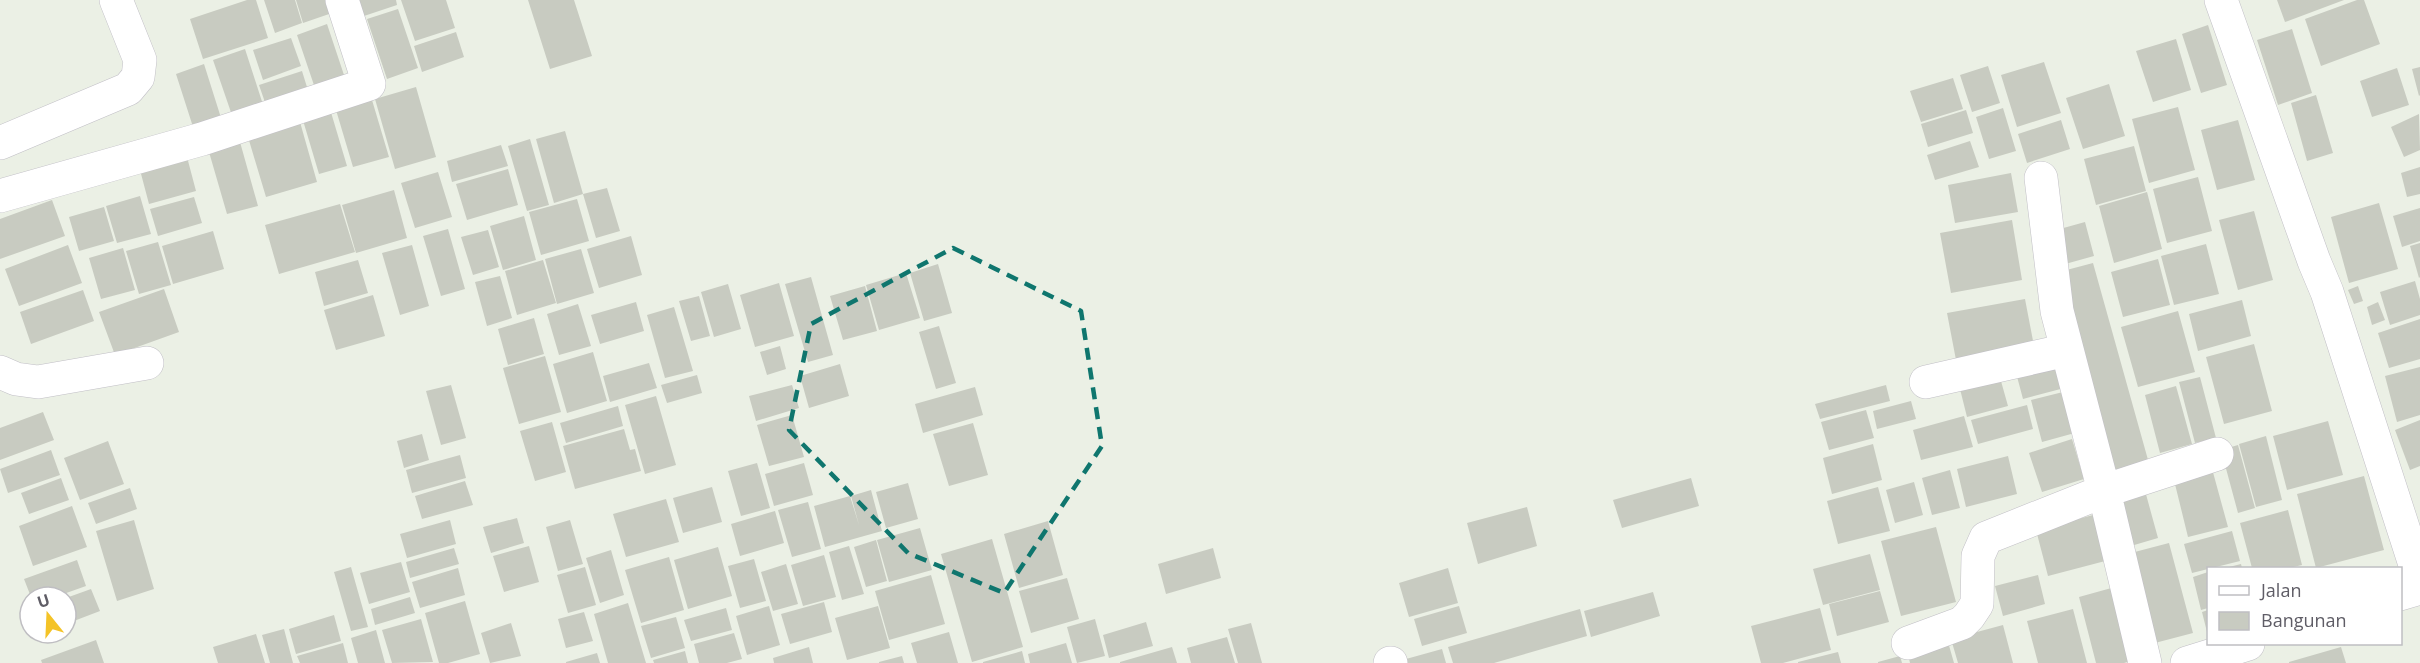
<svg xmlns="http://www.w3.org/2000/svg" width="2420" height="663" font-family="'Open Sans',sans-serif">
	<rect width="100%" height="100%" fill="#ebf0e5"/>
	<!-- building -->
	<path fill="#c8cbc1" d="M247 0H256L268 38 203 59 190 19Z
		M264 0H295L302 23 275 33Z
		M296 0H327L332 13 303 23Z
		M358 0H396L397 5 364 16Z
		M401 0H446L455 28 415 41Z
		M528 0H574L592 56 550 69Z
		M2277 0H2344L2285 22Z
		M2357 0H2364L2380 44 2321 66 2305 19Z
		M398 9 418 68 387 79 367 19Z
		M327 24 347 84 317 94 297 35Z
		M2208 25 2227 85 2201 93 2182 34Z
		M2292 29 2312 93 2278 105 2257 40Z
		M456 32 464 57 422 72 414 46Z
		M291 38 301 66 263 80 253 50Z
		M2176 39 2191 90 2153 102 2136 51Z
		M245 49 266 114 235 124 213 60Z
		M2044 62 2061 113 2017 127 2001 75Z
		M204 64 222 121 194 130 176 74Z
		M1988 66 2000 103 1972 112 1960 75Z
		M2420 67V95L2419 96 2412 69Z
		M2397 68 2409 105 2372 117 2360 81Z
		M302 71 311 100 269 114 259 85Z
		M1953 78 1963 109 1921 122 1910 91Z
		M2109 84 2125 136 2083 149 2066 98Z
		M416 87 436 157 395 169 375 99Z
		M2316 95 2333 153 2307 161 2291 103Z
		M372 100 389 157 353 167 336 110Z
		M2178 107 2195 170 2149 183 2132 119Z
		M2003 108 2016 151 1989 159 1976 117Z
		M330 109 347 166 319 174 302 117Z
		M1966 110 1973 133 1928 147 1921 124Z
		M2419 114 2420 150 2404 157 2391 127Z
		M2061 120 2070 149 2027 163 2018 134Z
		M2238 120 2255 180 2217 190 2201 130Z
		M300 122 317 182 266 197 248 137Z
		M565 131 583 194 554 203 536 139Z
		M530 139 549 205 527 211 508 146Z
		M1970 141 1979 167 1935 180 1927 155Z
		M240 142 258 206 227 214 209 152Z
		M501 145 508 166 452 182 447 161Z
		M2134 146 2146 191 2096 205 2084 159Z
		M187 157 196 191 149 204 140 170Z
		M2420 167V194L2407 197 2401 173Z
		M508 169 518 205 467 220 456 184Z
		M438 172 452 217 415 228 401 183Z
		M2011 173 2018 212 1955 223 1948 185Z
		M2198 177 2212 231 2167 243 2153 189Z
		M607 188 620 231 596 238 583 194Z
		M394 190 407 238 356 253 342 205Z
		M2147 192 2162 249 2114 263 2099 206Z
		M140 196 151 234 117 243 106 206Z
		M194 197 202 223 158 236 150 209Z
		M577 199 589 241 541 255 529 212Z
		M52 200 65 236 0 259V219Z
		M2379 203 2398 269 2349 283 2331 217Z
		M340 204 355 252 279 274 265 225Z
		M104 207 114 241 79 251 69 217Z
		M2420 208V241L2402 247 2393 216Z
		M2254 211 2273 280 2238 290 2219 220Z
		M524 216 536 260 503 270 490 226Z
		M2012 220 2022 280 1951 293 1940 233Z
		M2085 222 2094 256 2058 266 2049 232Z
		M448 229 465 289 441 296 423 236Z
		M488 230 499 267 473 275 461 237Z
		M213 231 224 269 173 284 162 246Z
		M631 236 642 275 599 288 587 249Z
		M158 242 171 285 139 294 126 251Z
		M2420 243V277L2419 278 2410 246Z
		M2206 244 2219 294 2174 305 2161 256Z
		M68 245 82 283 19 306 5 269Z
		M412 245 429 306 400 315 382 253Z
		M123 248 135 290 101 299 89 258Z
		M581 249 594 293 557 304 545 259Z
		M2158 259 2170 305 2123 317 2111 272Z
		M358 260 368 293 324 306 315 272Z
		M543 260 556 303 517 315 505 271Z
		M2093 263 2150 467 2109 478 2059 272Z
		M938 264 952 313 924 321 910 273Z
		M906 273 920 318 879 330 866 285Z
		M500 276 512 318 487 326 475 282Z
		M811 277 833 355 808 362 785 284Z
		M2415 281 2420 299V315L2390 325 2380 292Z
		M779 283 794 336 755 347 740 295Z
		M728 284 741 329 714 337 701 292Z
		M865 286 877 331 843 340 830 296Z
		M2358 286 2363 301 2354 304 2348 290Z
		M164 289 179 332 115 355 99 312Z
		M83 290 94 321 31 344 20 312Z
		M373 295 385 336 336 350 324 310Z
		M699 296 710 336 691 341 679 301Z
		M2025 299 2034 346 1956 360 1947 313Z
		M2242 300 2251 336 2198 351 2189 314Z
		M636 302 644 331 600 344 591 315Z
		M2378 302 2385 320 2372 325 2367 307Z
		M578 304 591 346 559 355 547 314Z
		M674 307 693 371 665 378 647 315Z
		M2178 311 2195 372 2138 387 2121 327Z
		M534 318 544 354 508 365 498 329Z
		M2420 319V359L2389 368 2378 333Z
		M939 326 956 383 936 389 919 332Z
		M2254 344 2272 411 2224 424 2206 357Z
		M780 346 786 369 767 375 760 352Z
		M593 352 607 401 567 413 553 364Z
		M545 356 561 412 519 424 503 368Z
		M2064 356 2072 386 2023 399 2015 369Z
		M649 363 657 388 610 402 603 376Z
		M840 364 849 396 809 408 800 376Z
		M2420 367V415L2397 422 2385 376Z
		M1999 374 2008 406 1967 417 1959 385Z
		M697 375 702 393 667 403 661 385Z
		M2200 377 2216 438 2195 443 2179 382Z
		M451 385 466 438 441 445 426 391Z
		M792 385 799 408 756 421 749 396Z
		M1886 385 1890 401 1820 419 1815 404Z
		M2176 386 2192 444 2160 453 2145 395Z
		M975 387 983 415 923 433 915 404Z
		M2071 390 2082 431 2042 442 2031 400Z
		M656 396 676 465 645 474 625 405Z
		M1911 401 1916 419 1877 429 1873 411Z
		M2027 405 2033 429 1978 444 1971 420Z
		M618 406 623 426 566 443 560 423Z
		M1866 410 1874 438 1829 450 1821 422Z
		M43 412 54 440 0 460V428Z
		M792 415 804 457 769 466 757 425Z
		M1964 416 1973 447 1921 460 1913 430Z
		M2420 420V466L2410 470 2395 430Z
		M2328 421 2343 475 2287 490 2273 436Z
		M552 422 566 472 535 481 520 431Z
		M973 423 988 475 949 486 933 434Z
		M624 429 630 450 635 449 641 471 575 489 563 446Z
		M422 434 429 460 404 468 397 441Z
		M2266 436 2282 500 2256 507 2239 444Z
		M2072 439 2084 479 2042 492 2029 453Z
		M108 441 124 484 80 500 64 458Z
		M1873 444 1882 480 1832 494 1823 458Z
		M2238 445 2255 508 2238 513 2221 450Z
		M51 450 60 475 8 493 0 469Z
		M460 455 466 478 412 493 406 470Z
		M2008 456 2017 494 1966 507 1957 469Z
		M757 463 770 508 741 516 728 471Z
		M804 463 813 495 774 506 765 474Z
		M2211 465 2228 527 2188 537 2173 476Z
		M1950 470 1960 508 1932 515 1922 478Z
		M2364 476 2384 550 2316 568 2297 494Z
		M61 478 69 500 29 514 21 493Z
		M1691 478 1699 506 1622 528 1613 500Z
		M465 481 473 505 422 519 415 496Z
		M1914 482 1923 515 1895 523 1886 490Z
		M908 483 918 519 886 528 876 492Z
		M712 487 722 522 683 533 673 498Z
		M1878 487 1890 531 1838 544 1827 501Z
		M2144 487 2158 538 2124 548 2110 496Z
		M130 488 137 509 96 524 88 503Z
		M871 490 882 531 825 547 814 506 850 496 859 525 851 496Z
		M666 499 679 542 626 557 613 514Z
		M808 502 821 549 792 557 778 510Z
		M72 506 87 547 33 566 19 526Z
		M1527 507 1537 546 1478 564 1467 523Z
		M2288 510 2302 565 2289 568H2252L2240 523Z
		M775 511 784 543 740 556 731 524Z
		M2097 514 2109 560 2048 576 2036 530Z
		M517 518 524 543 491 553 483 527Z
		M134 520 154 589 117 601 96 531Z
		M450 520 456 544 407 558 400 534Z
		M570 520 583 564 558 571 546 527Z
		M1048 521 1063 575 1019 588 1004 534Z
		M1936 527 1956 602 1901 616 1881 541Z
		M920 528 932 570 889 582 877 540Z
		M2232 531 2240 561 2192 573 2184 544Z
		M992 539 1023 647 972 662 941 554Z
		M876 540 887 581 866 587 854 547Z
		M2169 543 2193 633 2151 644 2127 554Z
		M529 546 539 582 504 592 493 556Z
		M849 546 864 594 842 600 829 552Z
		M718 547 732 596 688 609 674 560Z
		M454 548 459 564 410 578 406 562Z
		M1213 548 1221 578 1166 594 1158 564Z
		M611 550 624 595 600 603 586 558Z
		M1870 554 1880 590 1823 605 1813 569Z
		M824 555 836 597 803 606 791 565Z
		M669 557 684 610 641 623 625 570Z
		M754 559 766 601 740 608 728 566Z
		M77 560 86 586 55 597H31L24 579Z
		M401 562 410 592 369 604 360 573Z
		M786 564 798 604 773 611 761 572Z
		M2241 564 2242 568H2225Z
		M351 567 368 627 351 631 334 572Z
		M585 567 596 605 568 613 557 575Z
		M458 568 465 595 420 608 412 582Z
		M1448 568 1458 603 1409 617 1399 583Z
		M2208 572V608L2201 610 2193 577Z
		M931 575 945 624 889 640 875 591Z
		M2038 575 2045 604 2003 616 1995 586Z
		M1067 578 1079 619 1031 633 1019 591Z
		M2115 587 2134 660 2124 663H2096L2079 597Z
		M91 589 100 611 66 624V598Z
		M1880 591 1889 622 1837 636 1829 604Z
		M1653 592 1660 616 1591 637 1584 611Z
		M410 597 415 613 375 625 371 609Z
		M465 601 480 654 448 663H439L425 613Z
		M824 602 832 632 790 644 781 614Z
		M628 603 646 663H608L594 614Z
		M769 606 780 645 747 655 736 616Z
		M878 606 890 648 847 660 835 618Z
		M1459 606 1467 633 1422 646 1414 619Z
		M726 608 732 630 691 641 684 620Z
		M1820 608 1831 650 1783 663H1761L1751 626Z
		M1580 609 1587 636 1494 663H1453L1448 647Z
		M2073 609 2087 663H2038L2027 621Z
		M2208 610V636L2202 612Z
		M584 612 593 641 566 648 558 619Z
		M334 615 341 641 296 654 289 629Z
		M676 617 685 648 651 658 641 626Z
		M421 619 433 662 392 663 382 630Z
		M1095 619 1105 656 1077 663 1067 627Z
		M1146 622 1153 646 1109 658 1103 635Z
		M511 623 521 656 490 663 481 633Z
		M1251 623 1262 663H1238L1228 629Z
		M2003 625 2013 663H1958L1951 639Z
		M284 629 293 663H270L262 635Z
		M376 630 385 663H358L351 638Z
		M949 632 958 663H917L911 643Z
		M734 633 742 659 727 663H699L694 644Z
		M256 634 265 663H218L213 647Z
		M1946 635 1954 663H1910L1906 645Z
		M1227 637 1235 663H1191L1187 648Z
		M96 640 104 663H42L41 660Z
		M343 643 348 663H300L297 656Z
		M1066 643 1072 663H1030L1028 654Z
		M809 647 813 663H774L773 658Z
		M1172 647 1177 663H1120V662Z
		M2341 647 2346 663H2289V662Z
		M1442 649 1446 663H1407L1406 659Z
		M685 651 688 663H654L653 660Z
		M1022 651 1025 663H983V662Z
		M1838 652 1841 663H1798V662Z
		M597 653 600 663H566V662Z
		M902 656 904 663H879V662Z
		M1900 656 1902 663H1878V662Z"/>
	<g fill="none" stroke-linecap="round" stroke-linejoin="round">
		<defs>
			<path id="minor" d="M2221 0 2314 261 2327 292 2420 580
				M0 143 128 89 138 77 140 60 116 0
				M2041 178 2057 311 2104 491 2145 663
				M0 196 202 139 369 84 342 0
				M0 372 16 379 38 382 147 363
				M1926 382 2067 350
				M1908 643 1962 623 1969 616 1977 604 1978 556 1986 538 2104 491 2217 454
				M1390 663H1391"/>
			<path id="tertiary" d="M2400 594 2420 588
				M2187 663 2248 644"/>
		</defs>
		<!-- minor casing -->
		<use href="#minor" stroke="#c1bfc6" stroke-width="34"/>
		<!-- tertiary casing -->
		<use href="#tertiary" stroke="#c1bfc6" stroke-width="34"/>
		<!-- minor -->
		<use href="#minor" stroke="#fff" stroke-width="33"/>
		<!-- tertiary -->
		<use href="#tertiary" stroke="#fff" stroke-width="33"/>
	</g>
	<!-- marked area -->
	<path fill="none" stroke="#0f766e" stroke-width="4.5" stroke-dasharray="12 8" stroke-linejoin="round" d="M953 248 1081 311 1102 446 1004 593 908 553 789 430 811 324Z"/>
	<!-- legend -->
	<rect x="2207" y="567" width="195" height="78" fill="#ffffff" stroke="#bfbec2" stroke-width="1.5"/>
	<rect x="2219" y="586" width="30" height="9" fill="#ffffff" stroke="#bfbec2" stroke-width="1.5"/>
	<text x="2261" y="597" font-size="18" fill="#5f5d66">Jalan</text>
	<rect x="2219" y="612" width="30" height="18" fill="#c8cbc1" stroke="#bfbec2" stroke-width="1.5"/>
	<text x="2261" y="627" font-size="18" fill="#5f5d66">Bangunan</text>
	<!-- north arrow -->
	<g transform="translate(48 615) rotate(342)"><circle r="28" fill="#ffffff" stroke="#bfbec2" stroke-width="1.5"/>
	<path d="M0-4.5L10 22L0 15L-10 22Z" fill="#f4c327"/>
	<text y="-9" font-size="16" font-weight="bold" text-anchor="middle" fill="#5f5d66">U</text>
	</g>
</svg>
